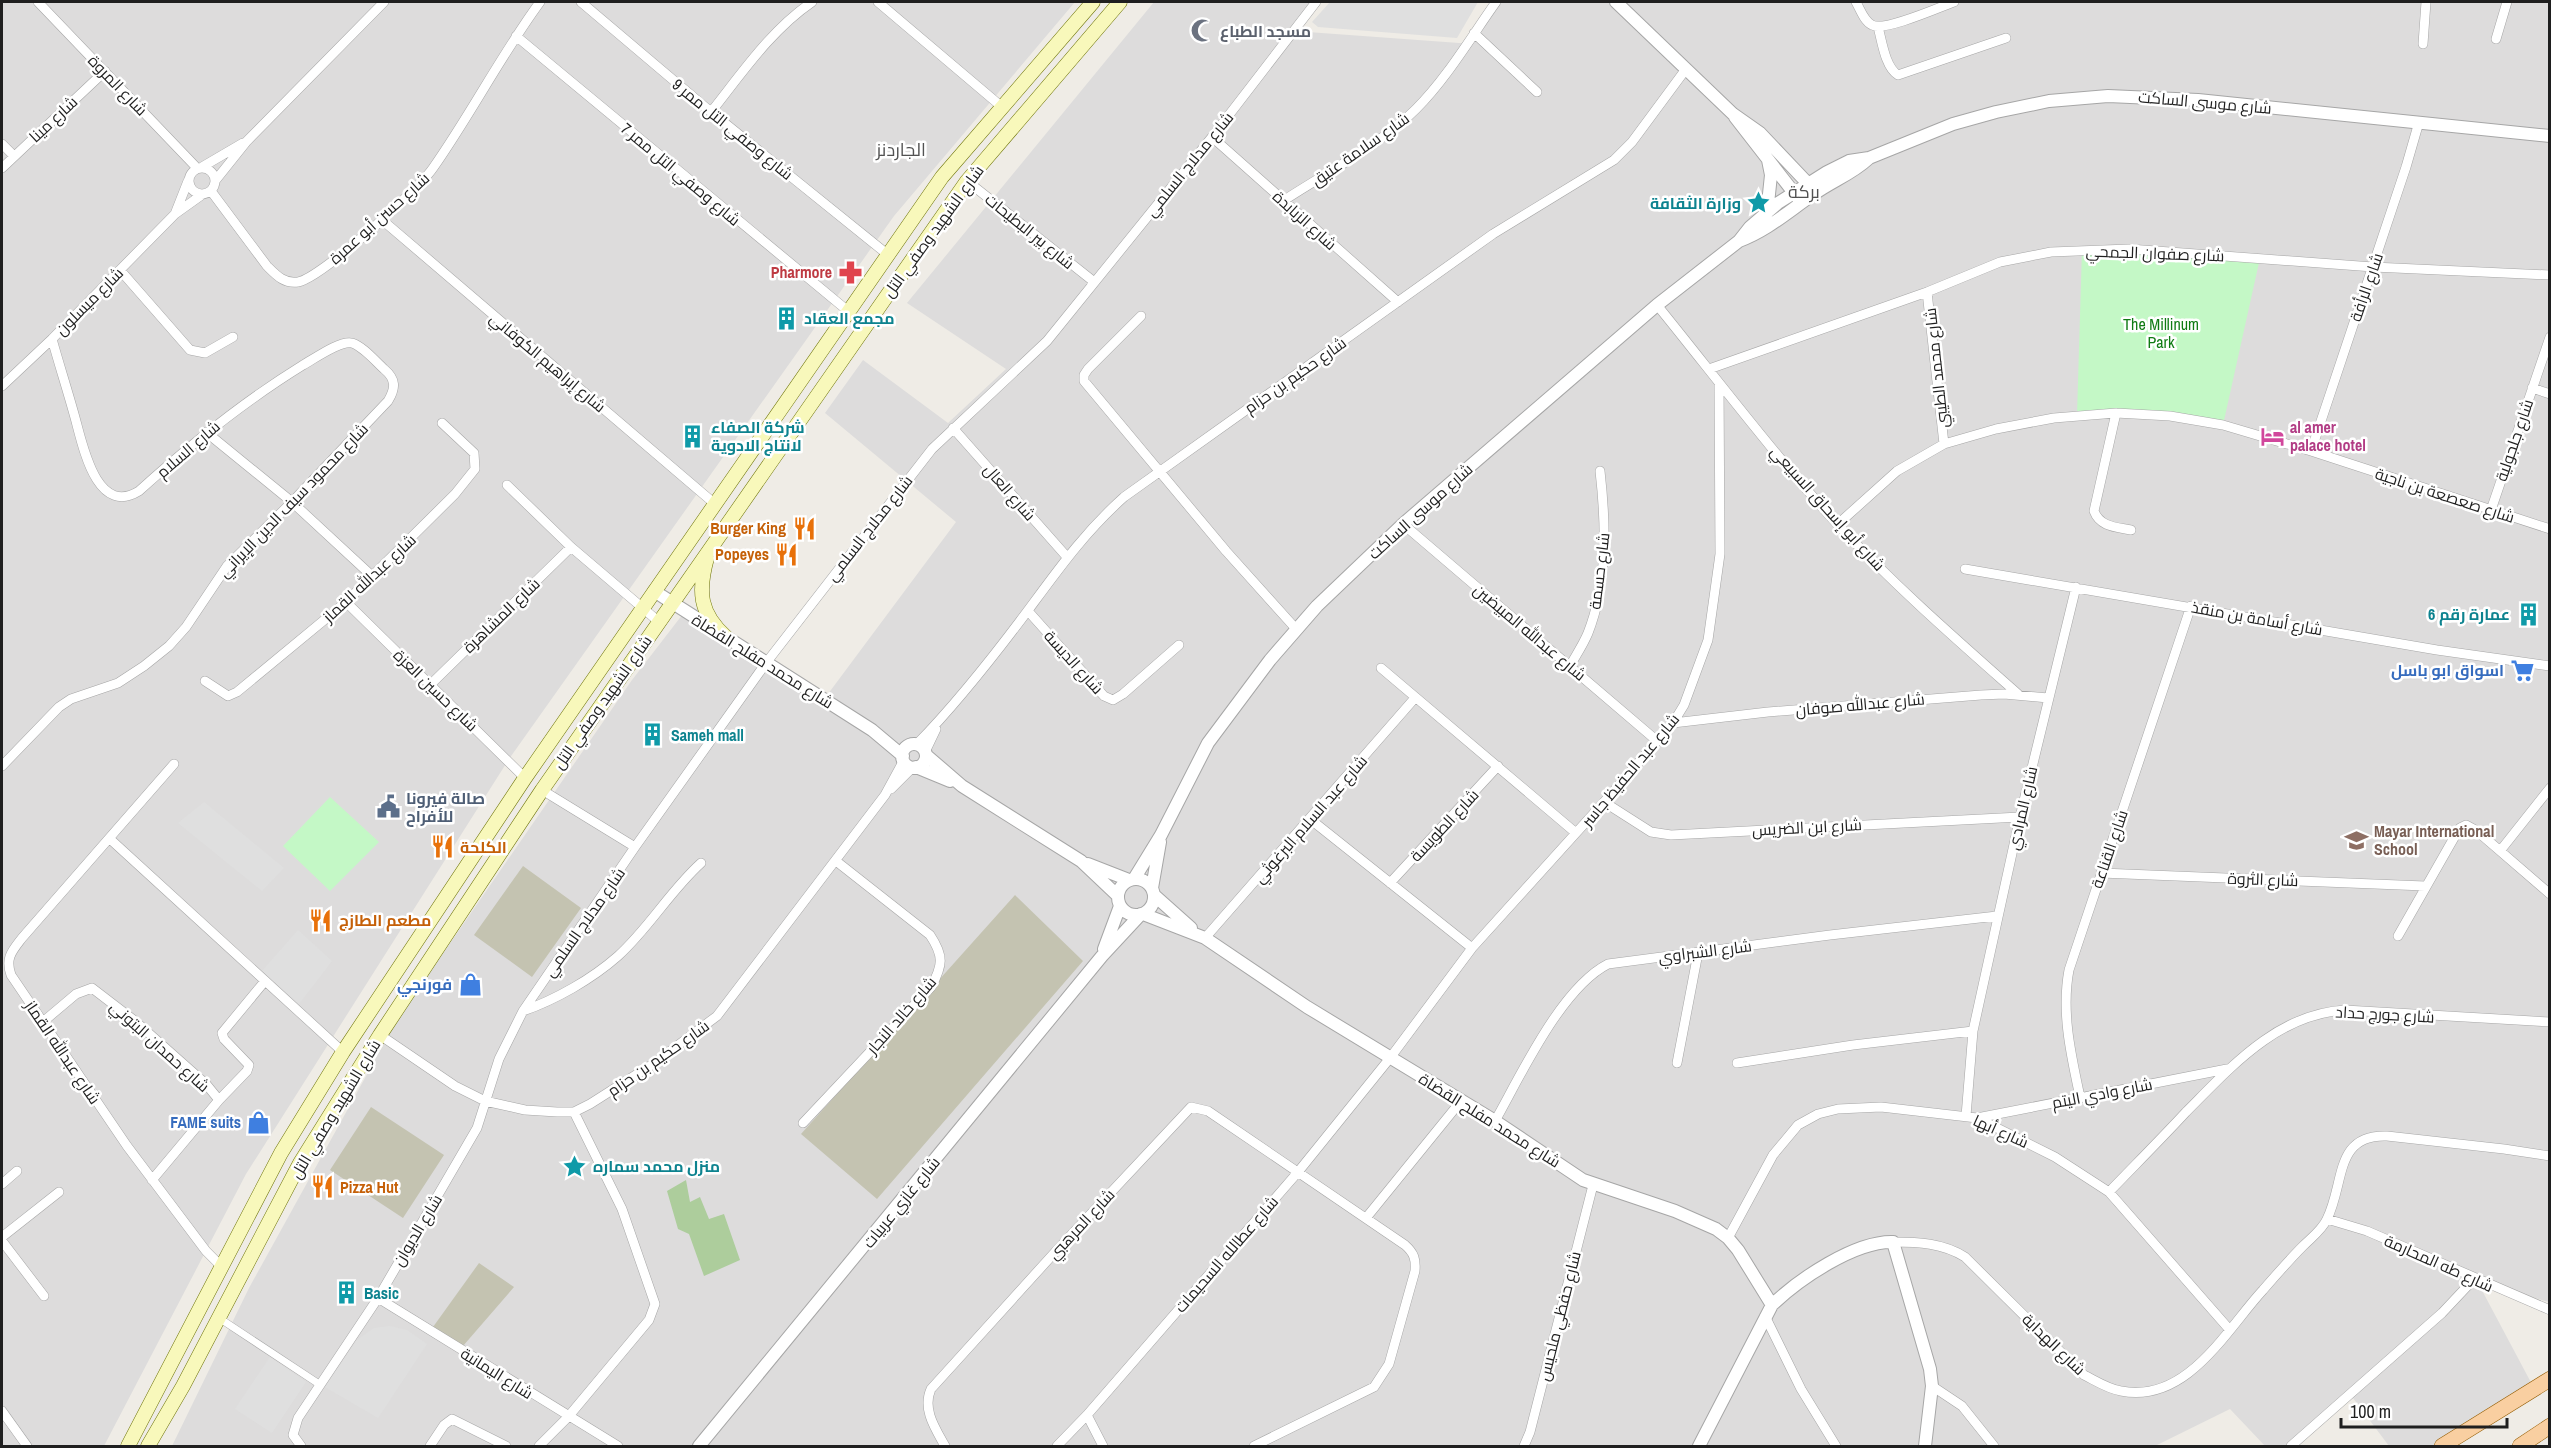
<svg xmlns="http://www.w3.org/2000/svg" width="2551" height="1448" font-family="'Archivo Narrow',Cairo,sans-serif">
	<rect width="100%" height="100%" fill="#efece6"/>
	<!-- residential -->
	<path fill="#dddcdc" d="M2 2H1075L894 216 509 759 246 1174 104 1446H2Z
		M1154 2H1315L1294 31 1473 44 1501 2H2549V1302L2477 1281 2535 1390 2434 1446H2389L2353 1398 2289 1446H2265L2230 1409 2155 1446H172L249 1288 397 1020 632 680 686 610 822 702 956 522 825 413 863 360 948 423 1006 369 907 303Z"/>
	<!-- construction -->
	<path fill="#c4c3b1" d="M523 866 581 908 532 977 474 935Z
		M1015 895 1083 961 877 1199 801 1134Z
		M371 1107 444 1155 403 1218 330 1170Z
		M479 1263 514 1287 463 1346 433 1327Z"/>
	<!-- forest -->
	<path fill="#adcd9c" d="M686 1180 690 1202 700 1197 709 1219 724 1214 740 1260 704 1276 689 1234 678 1229 667 1191Z"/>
	<!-- park -->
	<path fill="#c4f8c6" d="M2082 249 2260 258 2223 425 2203 421 2077 415Z
		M330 797 379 842 330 891 283 846Z"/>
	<!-- parking -->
	<path fill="#dfdfdf" d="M1330 2H1478L1457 38 1318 27 1312 22Z
		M204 802 284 868 262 891 178 823Z
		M298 930 332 961 299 1004 262 971Z
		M390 1326 407 1330 427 1344 378 1418 325 1387 357 1340 374 1328Z
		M270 1357 306 1382 272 1433 235 1409Z"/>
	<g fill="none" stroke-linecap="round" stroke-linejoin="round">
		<defs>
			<path id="pedestrian" d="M219 1318 319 1384"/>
			<path id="minor" d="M38 2 197 168
				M581 2 711 112 887 254
				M878 2 1002 107
				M1856 2C1860 9 1864 21 1872 25 1884 32 1940 7 1954 2
				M1878 27C1882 41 1885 67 1898 75L2006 38
				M1474 33 1537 92
				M516 36 848 311
				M2496 39 2507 2
				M2423 44 2426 2
				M711 112C742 73 771 30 812 2
				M1212 137 1398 302
				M2 144 14 156
				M202 167 243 143
				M189 181a13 13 0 1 1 26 0a13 13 0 1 1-26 0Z
				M2 168 105 71
				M215 181 247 141 384 2
				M967 181 1093 281
				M211 191 267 266C276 275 284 284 298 282 321 278 418 190 433 168 471 114 501 55 540 2
				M1283 201C1327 172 1379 146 1416 109 1447 78 1471 37 1496 2
				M175 214 188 181
				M381 219 715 504
				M120 270 190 350 205 353 233 337
				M1927 292 1944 444
				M1657 305C1717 379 1775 456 1839 526 1895 586 1957 640 2018 694
				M1141 316 1088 369 1084 375V381L1226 551 1297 630
				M1709 369 1927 292 2000 262 2051 252 2129 249 2373 267 2550 275
				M2 386 52 339 175 214 203 194
				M2532 388 2550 394
				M2116 413 2094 511C2100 527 2116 527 2131 530
				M953 428 1067 557
				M206 432 292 502 372 576
				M2311 451 2406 167 2419 122
				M507 485 571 547 658 621
				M2491 510 2550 337
				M1403 524 1656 740
				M1838 524 1897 471 1944 444 1996 429 2054 418 2116 413 2170 416 2223 425 2311 451 2550 529
				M1965 569 2437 650 2550 666
				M346 602 525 778
				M1028 611 1104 696 1113 700 1123 694 1179 645
				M1570 666C1576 655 1583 645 1588 633 1608 582 1606 524 1600 471
				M1381 668 1576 833
				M205 681 228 696 237 692 346 602 455 494 475 469 474 453 442 423
				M431 684 571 547
				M1673 723 1768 712 1981 695 2004 694 2048 698
				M917 744C957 703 994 656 1029 609 1060 567 1085 532 1124 497L1493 234 1614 160 1632 142 1686 69
				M925 752 936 729
				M174 764 22 938C12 951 5 958 11 975L127 1146 206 1251 222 1267
				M2 766 59 707 71 699 118 683 144 666 169 646 186 627 227 566 292 502 388 401C396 388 396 379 384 369 375 361 364 347 352 343 340 340 314 359 303 365 243 402 191 444 139 491 95 518 82 441 74 414 67 389 59 364 52 339
				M891 789 913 767
				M542 790 635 847
				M1604 802 1651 832 1671 835 2020 817
				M1310 819 1472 948
				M110 839 343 1052
				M2500 851 2550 788
				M2101 873 2425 886
				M1390 883 1498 766
				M2398 936 2455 836 2460 828 2466 825 2477 831 2550 894
				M1205 938 1414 699
				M523 1011C555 1000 592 979 618 956 649 928 670 891 701 863
				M44 1021 76 994 92 988 135 1021 206 1084 219 1100 152 1180
				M380 1035 455 1086 485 1101 525 1110 557 1112H574L590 1104 653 1064 717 1016 885 795 904 760
				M1677 1063 1698 953
				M1737 1063 1853 1045 1973 1031
				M2080 1097C2071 1055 2061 1012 2069 970L2191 606
				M219 1100 247 1071 249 1065 224 1039 222 1033 265 981
				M1966 1116 1973 1031 2020 817 2076 587
				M1977 1118 2227 1069
				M1495 1121C1521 1075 1561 988 1608 964L1830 935 1997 916
				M803 1123 931 987C943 965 944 956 930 935L836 861
				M2 1184 17 1171
				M2109 1192C2135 1165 2161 1139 2186 1112 2231 1067 2277 1014 2345 1010L2550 1022
				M1366 1218 1461 1101
				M2327 1219 2367 1231 2550 1310
				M2 1237 59 1192
				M1728 1238 1773 1155 1798 1125 1818 1114 1838 1109 1881 1107 1977 1118 2055 1157 2109 1192 2229 1329
				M2 1241 44 1296
				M1893 1242C1918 1242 1943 1243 1965 1257L2084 1375C2096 1381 2108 1389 2121 1391 2187 1404 2226 1330 2263 1290 2276 1275 2289 1260 2303 1246 2312 1237 2322 1230 2327 1219 2345 1183 2334 1134 2387 1136L2504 1149 2550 1156
				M378 1298 618 1446
				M1765 1316 1801 1389 1836 1446
				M1932 1386 1962 1406 1994 1446
				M2 1411 27 1446
				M1087 1415 1103 1446
				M301 1446 293 1435 298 1418 378 1298 477 1128 499 1059 523 1011 635 847 766 663 932 449 1047 341 1212 137 1316 2
				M430 1446 444 1425 452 1419 506 1446
				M539 1446 568 1417 649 1320 655 1304 622 1209 574 1112
				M945 1446C935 1428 922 1409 931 1389L1056 1251 1191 1107 1208 1111 1405 1245C1414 1253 1416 1259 1415 1271L1389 1364 1374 1387 1254 1446
				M1057 1446 1087 1415 1298 1172 1390 1058 1472 948 1604 802 1673 723 1684 705 1708 640 1720 554 1719 383
				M1524 1446 1530 1432 1593 1185
				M2291 1446 2442 1313 2474 1279"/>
			<path id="tertiary" d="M1616 2 1733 114 1760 133 1816 192
				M1735 117 1798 198
				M1767 213 1771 175 1768 160
				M1739 241C1767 231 1790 210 1814 194 1832 181 1852 174 1868 159
				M654 591 872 730 903 756
				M902 756a12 12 0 1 1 24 0a12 12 0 1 1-24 0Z
				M926 755 962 786 1081 861 1118 896
				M916 767 950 781
				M1088 864 1129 880
				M1118 897a18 18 0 1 1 36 0a18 18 0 1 1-36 0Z
				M1134 879 1161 835 1208 743 1270 660 1317 606 1403 524 1657 305 1739 241 1750 227 1778 203 1827 172 1849 161 1869 158 1953 124 1996 112 2049 101 2108 96 2198 100 2550 136
				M1152 888 1160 842
				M1154 895 1191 928
				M1143 914 1205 938 1307 1007 1495 1121 1583 1180 1675 1211 1716 1229 1728 1238 1738 1250 1772 1305
				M1104 949 1120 906
				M699 1446 1102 956 1141 914
				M1699 1446 1772 1305C1799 1279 1855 1241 1893 1242L1930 1369 1932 1386 1925 1446"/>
			<path id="secondary" d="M707 558C698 591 699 613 726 637
				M128 1446 281 1153 343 1052 525 778 942 177 1093 2
				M148 1446 183 1386 300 1163 380 1035 542 790 967 181 1120 2"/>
			<path id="primary" d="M2442 1446 2550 1379
				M2520 1446 2550 1426"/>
		</defs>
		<!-- pedestrian casing -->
		<use href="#pedestrian" stroke="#a6a6a6" stroke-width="8"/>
		<!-- minor casing -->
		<use href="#minor" stroke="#a6a6a6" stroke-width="10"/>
		<!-- tertiary casing -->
		<use href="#tertiary" stroke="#a6a6a6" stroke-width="14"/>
		<!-- secondary casing -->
		<use href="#secondary" stroke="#6e7408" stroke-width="15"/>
		<!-- primary casing -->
		<use href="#primary" stroke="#955e05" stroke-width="16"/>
		<!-- pedestrian -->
		<use href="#pedestrian" stroke="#fff" stroke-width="7"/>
		<!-- minor -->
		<use href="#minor" stroke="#fff" stroke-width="9"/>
		<!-- tertiary -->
		<use href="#tertiary" stroke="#fff" stroke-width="12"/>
		<!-- secondary -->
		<use href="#secondary" stroke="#f8f8bb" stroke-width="14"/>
		<!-- primary -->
		<use href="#primary" stroke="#f9cfa1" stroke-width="15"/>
	</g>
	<!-- icons -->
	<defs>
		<symbol id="mosque-bare" viewBox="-9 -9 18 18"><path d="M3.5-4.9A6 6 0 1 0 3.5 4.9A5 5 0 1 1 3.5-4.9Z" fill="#6b7280" stroke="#fff" stroke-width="2.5" paint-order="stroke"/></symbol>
		<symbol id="sight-bare" viewBox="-9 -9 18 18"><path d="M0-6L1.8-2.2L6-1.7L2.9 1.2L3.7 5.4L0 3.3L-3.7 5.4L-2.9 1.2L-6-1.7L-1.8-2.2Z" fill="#0f9aa8" stroke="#fff" stroke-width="2.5" paint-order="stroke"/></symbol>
		<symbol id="pharmacy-bare" viewBox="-9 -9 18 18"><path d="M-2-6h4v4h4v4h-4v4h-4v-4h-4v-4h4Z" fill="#e0444e" stroke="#fff" stroke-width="2.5" paint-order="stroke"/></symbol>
		<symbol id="building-bare" viewBox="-9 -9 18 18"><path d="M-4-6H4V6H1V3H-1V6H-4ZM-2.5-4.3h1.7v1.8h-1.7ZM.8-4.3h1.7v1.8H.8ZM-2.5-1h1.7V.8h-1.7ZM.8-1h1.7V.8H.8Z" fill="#0f9aa8" stroke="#fff" stroke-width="2.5" paint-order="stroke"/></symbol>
		<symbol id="hotel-bare" viewBox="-9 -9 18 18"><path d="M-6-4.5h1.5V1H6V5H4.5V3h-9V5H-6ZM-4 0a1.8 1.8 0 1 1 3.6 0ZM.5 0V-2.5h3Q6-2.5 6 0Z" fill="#d1479c" stroke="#fff" stroke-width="2.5" paint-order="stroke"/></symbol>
		<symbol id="restaurant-bare" viewBox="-9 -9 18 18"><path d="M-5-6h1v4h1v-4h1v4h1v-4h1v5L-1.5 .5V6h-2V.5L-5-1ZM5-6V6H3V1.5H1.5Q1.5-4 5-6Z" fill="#e8710a" stroke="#fff" stroke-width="2.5" paint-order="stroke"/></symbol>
		<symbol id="supermarket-bare" viewBox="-9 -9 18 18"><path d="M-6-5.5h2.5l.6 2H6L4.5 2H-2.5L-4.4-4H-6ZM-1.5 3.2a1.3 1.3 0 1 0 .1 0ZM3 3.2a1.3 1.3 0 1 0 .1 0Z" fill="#3f7fe0" stroke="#fff" stroke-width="2.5" paint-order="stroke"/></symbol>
		<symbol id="civic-bare" viewBox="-9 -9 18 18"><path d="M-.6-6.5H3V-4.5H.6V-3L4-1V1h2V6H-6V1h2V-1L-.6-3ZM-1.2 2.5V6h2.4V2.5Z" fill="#5c6f8a" stroke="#fff" stroke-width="2.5" paint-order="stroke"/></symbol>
		<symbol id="school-bare" viewBox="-9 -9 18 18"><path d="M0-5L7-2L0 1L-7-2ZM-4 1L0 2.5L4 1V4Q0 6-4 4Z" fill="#8d6e63" stroke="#fff" stroke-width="2.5" paint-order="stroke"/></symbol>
		<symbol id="shop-bare" viewBox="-9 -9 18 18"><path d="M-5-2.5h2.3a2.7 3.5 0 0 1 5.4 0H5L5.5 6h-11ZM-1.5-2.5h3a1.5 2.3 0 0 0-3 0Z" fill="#3f7fe0" stroke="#fff" stroke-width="2.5" paint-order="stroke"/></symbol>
	</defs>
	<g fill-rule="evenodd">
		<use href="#mosque-bare" x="1186" y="14" width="33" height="33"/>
		<use href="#sight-bare" x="1742" y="186" width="33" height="33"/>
		<use href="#pharmacy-bare" x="834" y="256" width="33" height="33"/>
		<use href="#building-bare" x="770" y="302" width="33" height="33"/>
		<use href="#building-bare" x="676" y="420" width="33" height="33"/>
		<use href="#hotel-bare" x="2256" y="420" width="33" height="33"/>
		<use href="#restaurant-bare" x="788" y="512" width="33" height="33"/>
		<use href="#restaurant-bare" x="770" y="538" width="33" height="33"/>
		<use href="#building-bare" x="2512" y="598" width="33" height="33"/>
		<use href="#supermarket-bare" x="2506" y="654" width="33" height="33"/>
		<use href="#building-bare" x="636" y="718" width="33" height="33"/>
		<use href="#civic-bare" x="372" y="790" width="33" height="33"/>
		<use href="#school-bare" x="2340" y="824" width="33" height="33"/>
		<use href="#restaurant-bare" x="426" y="830" width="33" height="33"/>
		<use href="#restaurant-bare" x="304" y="904" width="33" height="33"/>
		<use href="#shop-bare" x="454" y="968" width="33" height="33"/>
		<use href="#shop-bare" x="242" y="1106" width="33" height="33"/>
		<use href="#sight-bare" x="558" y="1150" width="33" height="33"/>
		<use href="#restaurant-bare" x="306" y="1170" width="33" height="33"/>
		<use href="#building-bare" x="330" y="1276" width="33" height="33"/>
	</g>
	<g text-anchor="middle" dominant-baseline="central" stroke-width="5" stroke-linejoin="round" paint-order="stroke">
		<!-- worship labels -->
		<g font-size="16" font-weight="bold" fill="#5b616d" stroke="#fff" text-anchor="start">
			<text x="1220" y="31">مسجد الطباع</text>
		</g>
		<!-- street labels -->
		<g font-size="16" fill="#1f1f1f" stroke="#fff">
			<text transform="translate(118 85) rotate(46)">شارع المروة</text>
			<text transform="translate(2205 102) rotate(5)">شارع موسى الساكت</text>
			<text transform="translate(53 119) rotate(-43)">شارع مينا</text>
			<text transform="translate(733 129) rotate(39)">شارع وصفي التل ممر 9</text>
			<text transform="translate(1360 149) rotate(-35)">شارع سلامة عتيق</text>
			<text transform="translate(1189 164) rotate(-51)">شارع مدلاج السلمي</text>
			<text transform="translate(681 174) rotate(40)">شارع وصفي التل ممر 7</text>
			<text transform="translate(379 218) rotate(-42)">شارع حسن أبو عمرة</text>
			<text transform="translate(1305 220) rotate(42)">شارع الزبابدة</text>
			<text transform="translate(933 231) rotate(-54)">شارع الشهيد وصفي التل</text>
			<text transform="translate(1030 231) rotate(39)">شارع بير البطيحات</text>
			<text transform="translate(2155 253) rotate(2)">شارع صفوان الجمحي</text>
			<text transform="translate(2366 287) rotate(-71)">شارع الرأفة</text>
			<text transform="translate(89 301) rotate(-45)">شارع ميسلون</text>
			<text transform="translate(548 362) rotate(40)">شارع إبراهيم الكوفاني</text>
			<text transform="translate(1936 368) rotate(-96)">شارع محمد الطيبي</text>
			<text transform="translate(1295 375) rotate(-35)">شارع حكيم بن حزام</text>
			<text transform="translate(2514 440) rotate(-71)">شارع جلجولية</text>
			<text transform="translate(188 449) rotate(-41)">شارع السلام</text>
			<text transform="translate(1010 492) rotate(49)">شارع العال</text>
			<text transform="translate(2445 495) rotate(18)">شارع صعصعة بن ناجية</text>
			<text transform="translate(293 500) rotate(-46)">شارع محمود سيف الدين الإيراني</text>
			<text transform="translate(1828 508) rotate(48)">شارع أبو إسحاق السبيعي</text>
			<text transform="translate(1420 511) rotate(-42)">شارع موسى الساكت</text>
			<text transform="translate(869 528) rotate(-52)">شارع مدلاج السلمي</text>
			<text transform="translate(1599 571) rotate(-83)">شارع حسمة</text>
			<text transform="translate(369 578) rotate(-43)">شارع عبدالله القماز</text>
			<text transform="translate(501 615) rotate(-44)">شارع المشاهرة</text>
			<text transform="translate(2257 618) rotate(10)">شارع أسامة بن منقذ</text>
			<text transform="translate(1530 632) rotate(40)">شارع عبدالله المبيضين</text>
			<text transform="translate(763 661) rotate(32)">شارع محمد مفلح القضاة</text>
			<text transform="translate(1074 662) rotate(48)">شارع الديسة</text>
			<text transform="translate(436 690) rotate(44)">شارع حسين العزة</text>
			<text transform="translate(602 702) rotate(-55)">شارع الشهيد وصفي التل</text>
			<text transform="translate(1860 704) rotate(-5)">شارع عبدالله صوفان</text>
			<text transform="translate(1630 770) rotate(-50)">شارع عبد الحفيظ جاسر</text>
			<text transform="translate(2022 808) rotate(-77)">شارع المرادي</text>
			<text transform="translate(1310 819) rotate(-49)">شارع عبد السلام البرغوثي</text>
			<text transform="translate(1444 825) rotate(-47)">شارع الطويسة</text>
			<text transform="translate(1807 827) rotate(-3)">شارع ابن الضريس</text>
			<text transform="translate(2109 849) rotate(-71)">شارع القناعة</text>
			<text transform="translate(2263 879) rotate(2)">شارع الثروة</text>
			<text transform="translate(584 922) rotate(-55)">شارع مدلاج السلمي</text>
			<text transform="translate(1705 951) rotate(-7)">شارع الشبراوي</text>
			<text transform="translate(2385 1014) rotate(3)">شارع جورج حداد</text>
			<text transform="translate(901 1015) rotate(-49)">شارع خالد النجار</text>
			<text transform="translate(160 1046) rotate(42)">شارع حمدان البتوني</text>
			<text transform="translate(63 1052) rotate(56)">شارع عبدالله القماز</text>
			<text transform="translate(658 1058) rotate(-35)">شارع حكيم بن حزام</text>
			<text transform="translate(2102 1093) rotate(-11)">شارع وادي اليتم</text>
			<text transform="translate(335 1109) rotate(-59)">شارع الشهيد وصفي التل</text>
			<text transform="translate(1490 1120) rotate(32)">شارع محمد مفلح القضاة</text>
			<text transform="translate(2001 1131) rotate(24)">شارع أبها</text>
			<text transform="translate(901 1202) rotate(-51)">شارع غازي عربيات</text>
			<text transform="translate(1081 1224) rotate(-47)">شارع المرهبي</text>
			<text transform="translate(417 1230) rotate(-59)">شارع الديوان</text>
			<text transform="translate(1226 1254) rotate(-49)">شارع عطالله السحيمات</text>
			<text transform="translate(2439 1263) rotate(24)">شارع طه المحارمة</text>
			<text transform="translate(1559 1316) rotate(-76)">شارع حفظي ملحيس</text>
			<text transform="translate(2054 1344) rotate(44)">شارع الهداية</text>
			<text transform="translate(497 1373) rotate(32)">شارع اليمانية</text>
		</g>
		<!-- culture labels -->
		<g font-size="16" font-weight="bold" fill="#0d838f" stroke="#fff" text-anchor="start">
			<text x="1741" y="203" text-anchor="end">وزارة الثقافة</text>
			<text x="804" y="318">مجمع العقاد</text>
			<text x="711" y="427">شركة الصفاء<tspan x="711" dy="18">لانتاج الادوية</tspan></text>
			<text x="2510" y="614" text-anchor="end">عمارة رقم 6</text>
			<text x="671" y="735">Sameh mall</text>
			<text x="593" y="1166">منزل محمد سماره</text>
			<text x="364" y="1293">Basic</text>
		</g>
		<!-- health labels -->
		<g font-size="16" font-weight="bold" fill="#be3a42" stroke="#fff" text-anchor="end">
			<text x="832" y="272">Pharmore</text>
		</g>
		<!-- park labels -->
		<g font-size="16" fill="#0f7b13" stroke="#fff">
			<text x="2161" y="324">The Millinum<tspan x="2161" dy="18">Park</tspan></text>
		</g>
		<!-- hotel labels -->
		<g font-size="16" font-weight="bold" fill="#b23c85" stroke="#fff" text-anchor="start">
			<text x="2290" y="427">al amer<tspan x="2290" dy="18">palace hotel</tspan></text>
		</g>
		<!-- food labels -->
		<g font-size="16" font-weight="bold" fill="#c56008" stroke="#fff" text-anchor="start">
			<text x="786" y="528" text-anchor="end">Burger King</text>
			<text x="769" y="554" text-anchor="end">Popeyes</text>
			<text x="460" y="847">الكلحة</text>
			<text x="339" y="920">مطعم الطازج</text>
			<text x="340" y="1187">Pizza Hut</text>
		</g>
		<!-- shop labels -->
		<g font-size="16" font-weight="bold" fill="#366cbe" stroke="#fff" text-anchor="end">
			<text x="2504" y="670">اسواق ابو باسل</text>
			<text x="452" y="984">فورنجي</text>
			<text x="241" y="1122">FAME suits</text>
		</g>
		<!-- service labels -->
		<g font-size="16" font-weight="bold" fill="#4e5e75" stroke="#fff" text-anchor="start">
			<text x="406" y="798">صالة فيرونا<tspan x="406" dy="18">للأفراح</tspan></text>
		</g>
		<!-- education labels -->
		<g font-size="16" font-weight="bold" fill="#785e54" stroke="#fff" text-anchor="start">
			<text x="2374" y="831">Mayar International<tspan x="2374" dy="18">School</tspan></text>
		</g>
		<!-- neighbourhood labels -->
		<g font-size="18" fill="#525252" stroke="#fff">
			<text x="901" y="149">الجاردنز</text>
			<text x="1804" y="191">بركة</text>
		</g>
	</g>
	<!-- border -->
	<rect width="2551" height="1448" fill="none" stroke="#1f1f1f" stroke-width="6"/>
	<!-- scale -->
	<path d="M2341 1418v9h166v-9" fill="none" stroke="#1f1f1f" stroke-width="3"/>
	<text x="2350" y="1418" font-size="18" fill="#1f1f1f" stroke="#ffffff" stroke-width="4.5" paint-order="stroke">100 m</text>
</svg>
